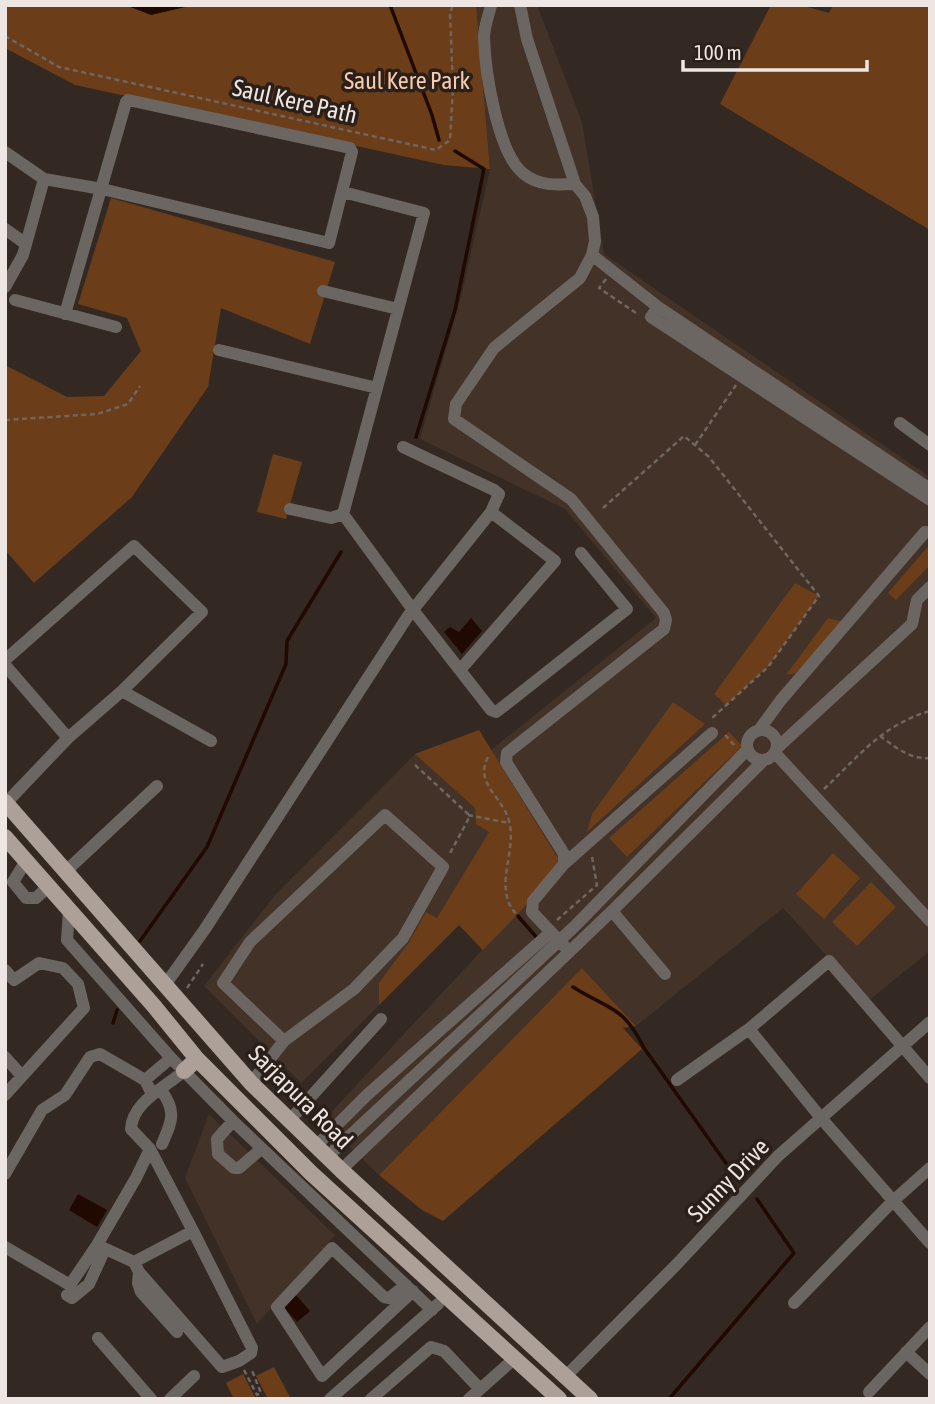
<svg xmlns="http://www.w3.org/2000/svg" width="935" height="1404" font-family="'Asap Condensed',sans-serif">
	<rect width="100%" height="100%" fill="#342922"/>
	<!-- built -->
	<path fill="#423227" d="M476 5H537L582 122 604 254 930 477V951L868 1001 783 908 636 1026 582 968 379 1175 323 1121 482 950 459 925 301 1083 204 986 275 895 415 754 479 730 491 750 656 618 565 509 420 439 461 297 490 169Z
		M209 1114 335 1235 257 1324 185 1178Z"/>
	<!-- green -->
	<path fill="#6c3d19" d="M5 5H476L490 169 444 165 75 85 5 48Z
		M771 5H801L829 13 833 5H930V230L720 104Z
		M111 198 335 262 310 344 221 308 208 387 132 497 34 583 5 550V365L67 397 104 396 141 351 127 318 78 304Z
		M273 454 302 462 286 519 257 512Z
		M930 544V565L896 600 888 593Z
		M795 583 819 596 768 667 726 705 714 694Z
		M828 618 844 622 796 673 786 675Z
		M673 702 705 724 587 832 592 814Z
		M479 730 561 863 519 913 483 950 459 925 379 1005V983L409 942 426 912 437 918 489 832 476 824 475 808 415 754Z
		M729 732 742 746 627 857 609 838Z
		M833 853 860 878 824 919 796 894Z
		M871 882 896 907 857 946 832 922Z
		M582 968 636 1026 623 1028 642 1049 443 1221 422 1210 379 1175Z
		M274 1367 291 1399H268L256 1376Z
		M243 1374 256 1399H234L226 1383Z"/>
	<!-- water -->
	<path fill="#200900" d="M125 5H194L151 15Z
		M471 618 482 631 462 654 444 632 450 627 459 632Z
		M78 1194 107 1210 97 1227 69 1210Z
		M295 1294 310 1311 297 1322 282 1305Z"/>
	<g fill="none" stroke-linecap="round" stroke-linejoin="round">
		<!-- stream -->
		<path stroke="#200900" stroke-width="3.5" d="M390 5 432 115 439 140
			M416 437 455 310 484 169 455 151
			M518 916 537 938
			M140 941 207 847 286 664 287 641 341 552
			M573 987C609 1010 623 1005 644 1048L738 1180
			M113 1023 117 1010
			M669 1399 794 1253 757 1199"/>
		<!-- path -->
		<path stroke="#706660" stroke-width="2.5" stroke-dasharray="5 3.5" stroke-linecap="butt" d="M5 36 59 67 436 150 450 140 453 88 450 13 453 5
			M606 279 599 288 639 315
			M5 420 97 414 128 404 140 386
			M695 445 736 385
			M603 508 684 436 709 457 819 596 768 667 710 720
			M725 735 735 746
			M880 736C895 747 911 760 930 758
			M488 757C476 780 495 792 505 811 524 846 488 886 518 916
			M415 765 468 814V820L449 855
			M824 789C859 756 882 725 930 711
			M468 815 509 823
			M557 920 597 885 592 857
			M187 988 203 964
			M244 1370 257 1395 261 1393 251 1368"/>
		<!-- minor -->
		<path stroke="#6c6663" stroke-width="12" d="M491 5C489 15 484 27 484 37 485 70 497 153 524 174 539 186 556 185 575 184
			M520 5 527 39 575 184 585 196 593 217 595 241 592 255 580 278 494 348 456 404 454 419 571 499 664 613 666 620 664 629 507 753 506 762 564 854V864L533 901 532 912 569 951
			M5 152 44 179 102 189 329 243 352 152 350 148 128 100 126 102 65 314
			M343 192 424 213 343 514 413 610 491 710 496 712 504 706 627 609 581 553
			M5 229 26 244
			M592 255 658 307 930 489
			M5 287 23 255 44 179
			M323 291 398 309
			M15 300 116 327
			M658 307 651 317 930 500
			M219 350 377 388
			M900 423 930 445
			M403 447 494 490 499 494 491 512
			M290 509 331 518 343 514
			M5 660 134 546 202 612 122 691 68 738 6 803
			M5 665 68 738
			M122 691 211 741
			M747 745a15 15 0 1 1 30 0a15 15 0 1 1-30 0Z
			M759 730 781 700 925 532
			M777 748 912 624 917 600 930 587
			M775 753 930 921
			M26 861 13 882 26 898H36L48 887
			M564 864 712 733
			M65 872 157 786
			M69 910 67 940 171 1058 233 1121 432 1310
			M612 911 665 974
			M5 970 14 980 39 963 63 968 78 984 84 1008 5 1095
			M165 985 205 929 408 616 491 512 555 561 460 670
			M749 1029 821 1118 930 1243
			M5 1057 21 1075
			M145 1080 171 1058
			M677 1080 749 1029 829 961 930 1078
			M251 1083 284 1041 223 983 250 942 385 815 443 867 403 938 354 989 284 1041
			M161 1090C177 1112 172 1121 162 1144
			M233 1121 217 1139 218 1154 234 1168H239L261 1149
			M289 1121 381 1019
			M316 1146 367 1095 551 932
			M327 1157 574 927 747 750
			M341 1170 612 911 764 760
			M5 1174 42 1110 65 1095 90 1057 100 1054 145 1080 152 1094
			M97 1245 136 1178 150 1149
			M5 1247 70 1285 97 1245 134 1262 193 1231 150 1149 131 1129C132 1102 166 1087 184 1071
			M134 1262 139 1272 222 1367 239 1361 251 1353 252 1348 193 1231
			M139 1272 138 1283 141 1292 177 1332
			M406 1285 389 1298 384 1297 332 1248 277 1307 322 1376 413 1291
			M67 1295 72 1298 89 1284 105 1249
			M794 1303 893 1201 930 1168
			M98 1338 151 1399
			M906 1352 930 1374
			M566 1376 676 1265 778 1156 930 1022
			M869 1392 930 1327
			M170 1399 194 1376
			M330 1399 438 1304
			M371 1399 431 1347 444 1351 480 1389
			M469 1399 515 1358"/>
		<!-- major -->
		<path stroke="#aca099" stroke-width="16" d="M5 802 251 1083 341 1170 590 1399
			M5 837 154 1006 197 1059 311 1173 559 1399
			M184 1071 197 1059"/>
	</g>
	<g text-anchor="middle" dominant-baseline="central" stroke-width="7" stroke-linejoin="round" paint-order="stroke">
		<!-- park labels -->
		<g font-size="24" fill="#f5caae" stroke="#2a2019">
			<text x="407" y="80">Saul Kere Park</text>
		</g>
		<!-- street labels -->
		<g font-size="24" fill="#eee6e2" stroke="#2a2019">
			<text transform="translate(295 101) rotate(13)">Saul Kere Path</text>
			<text transform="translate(301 1097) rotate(45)">Sarjapura Road</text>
			<text transform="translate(728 1180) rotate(-46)">Sunny Drive</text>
		</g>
	</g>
	<!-- border -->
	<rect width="935" height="1404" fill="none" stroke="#eee6e2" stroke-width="14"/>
	<!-- scale -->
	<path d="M683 60v10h184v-10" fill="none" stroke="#eee6e2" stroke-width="3.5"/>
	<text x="694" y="60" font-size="21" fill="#eee6e2" stroke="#2a2019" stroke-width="5" paint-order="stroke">100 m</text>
</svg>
